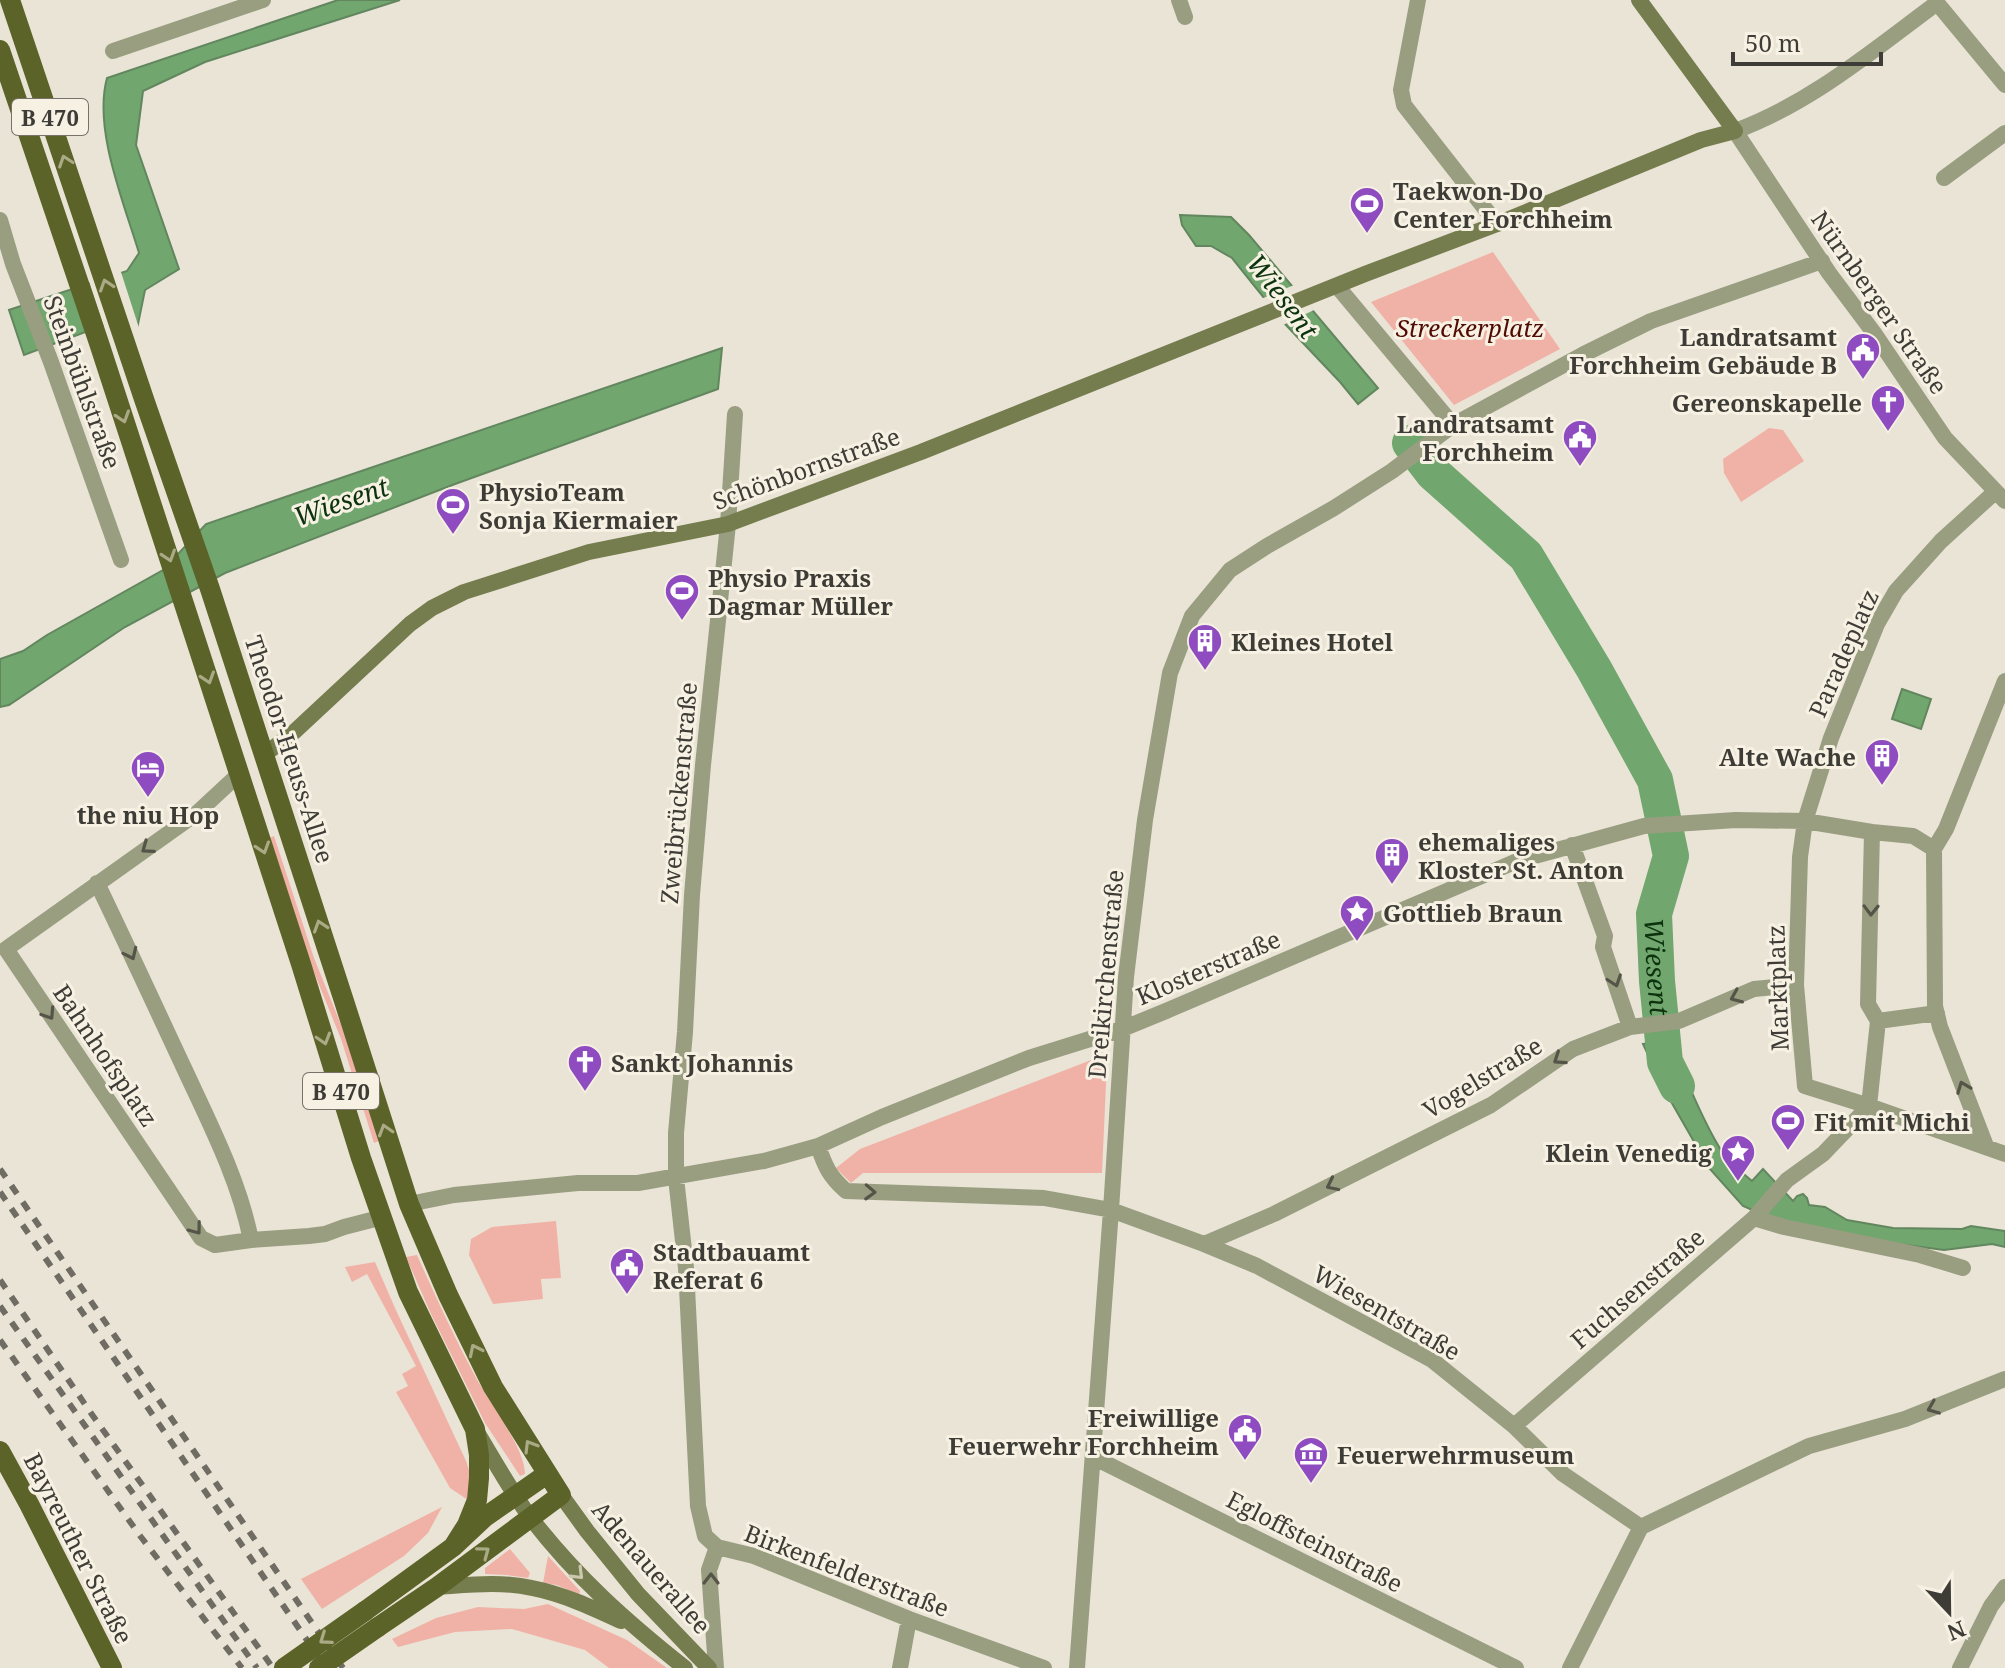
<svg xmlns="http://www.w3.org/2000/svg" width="2005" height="1668" font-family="'Noto Serif',serif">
	<rect width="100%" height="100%" fill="#eae4d6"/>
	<!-- green -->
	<path fill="#f0b2a6" d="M1493 252 1560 349 1454 405 1371 302Z
		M1769 428 1783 430 1804 461 1741 502 1724 473 1723 459Z
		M274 836 314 958 346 1037 379 1141 374 1143 341 1039 309 960 269 838Z
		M1099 1057 1107 1062 1102 1173H863L851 1183 836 1168 860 1149Z
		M556 1221 561 1278 541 1279 543 1299 493 1304 469 1255 471 1239 492 1227Z
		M417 1255C435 1295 453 1335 474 1374 487 1400 525 1447 525 1474L520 1476 485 1423 431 1314 406 1257Z
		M375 1262 395 1308 466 1461 471 1476 468 1500 450 1488 396 1392 408 1386 402 1374 416 1366 367 1274 352 1282 345 1267Z
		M442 1507 428 1533 404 1556 322 1609 301 1579Z
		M510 1549 530 1573 528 1578 507 1575 485 1574V1568Z
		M548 1556 580 1591 579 1595 557 1585 543 1583Z
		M548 1604 627 1640 667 1668H609L585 1650 512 1629 455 1632 398 1647 392 1639 436 1618 478 1607 524 1609Z"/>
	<!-- water -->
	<path fill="#71a66f" stroke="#62865e" stroke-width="2" d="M338 0H400L205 62 143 91 136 145 179 269 145 290 137 329 104 325 24 355 9 310 127 271 139 253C124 203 93 129 107 78Z
		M1180 215 1231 217 1249 235 1378 388 1358 404 1340 382 1285 324 1232 258 1211 246H1196L1182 225Z
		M722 348 718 389 455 484 225 573 125 627 9 705 0 707V659L23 651 47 635 163 570 206 524Z
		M1902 689 1931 699 1921 729 1892 719Z
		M1676 1038 1680 1055 1677 1059C1691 1089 1703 1122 1721 1150 1730 1162 1741 1172 1752 1181L1763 1169 1793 1201 1797 1196 1803 1194 1807 1198 1809 1205 1825 1207 1847 1220 1893 1228 1962 1229 1971 1226 2005 1231V1247L1992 1244 1944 1250 1883 1242 1773 1219 1743 1206 1709 1168 1665 1091 1643 1044Z"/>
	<!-- pier -->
	<path fill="#eae4d6" d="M120 269 140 331 139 333 105 330 88 278Z
		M1294 285 1314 310 1281 326 1261 299Z"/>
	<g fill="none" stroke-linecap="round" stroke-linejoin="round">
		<!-- river -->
		<path stroke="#71a66f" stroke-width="36" id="s1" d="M1410 443 1433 473 1526 556 1594 669 1655 780 1671 856 1654 914 1657 981 1665 1062 1677 1086"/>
		<!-- street -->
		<path stroke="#999e80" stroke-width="16" d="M1179 0 1185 17
			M1418 0 1401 90 1404 105 1497 224
			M113 51 263 0
			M2005 85 1937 3C1872 51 1811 103 1735 131L1829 273 1874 333 1945 438 2005 501
			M1944 178 2005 133
			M0 220 13 264 51 362 121 560
			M1337 286 1453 425
			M735 414 728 524 703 765 692 895 685 1032 676 1133V1178L686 1268 698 1506 705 1536 717 1547 754 1556 909 1619 1044 1668
			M1995 492 1941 541 1896 591 1877 624 1831 738 1805 821 1800 857 1796 985 1805 1086 1869 1106 2005 1154
			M239 774 197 813 6 949 201 1238 215 1245 251 1240 309 1236 325 1234 344 1227 383 1217
			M1572 845 1605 936 1603 947 1630 1027
			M97 883C127 945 155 1006 184 1068 210 1124 239 1180 251 1240
			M1878 1021 1937 1013
			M818 1146C825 1166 829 1176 846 1191L1044 1198 1111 1210 1204 1244 1257 1266 1432 1360 1514 1426 1563 1474 1641 1527
			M1986 1146 1940 1027 1935 1006 1934 849 1946 829 2005 681
			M409 1204 454 1195 578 1183H638L764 1161 818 1146 882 1117 1029 1058 1122 1029 1166 1011 1517 861 1644 826 1736 820 1805 821 1872 832 1913 836 1934 849
			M1754 1218 1784 1227 1920 1255 1963 1268
			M1204 1244 1274 1214 1491 1105 1573 1049 1630 1027 1679 1021 1754 989 1796 985
			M1514 1426 1754 1218 1787 1180 1823 1154 1869 1106 1878 1021 1868 1004 1872 832
			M1093 1457 1516 1668
			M1641 1527 1809 1446 1905 1419 2005 1379
			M716 1668 709 1570 717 1547
			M900 1668 909 1619
			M1077 1668 1111 1210 1126 977 1145 820 1170 673 1192 616 1230 570 1267 546 1334 508 1392 471 1453 425 1584 354 1651 321 1822 261
			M1570 1668 1641 1527
			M1960 1668 1991 1606 2005 1587"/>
		<!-- secondary -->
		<path stroke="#757c4e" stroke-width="16" d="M264 755 294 732 410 624 432 608 464 592 589 552 728 524 921 452 1365 274 1497 224 1701 140 1735 131 1639 0
			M478 1434C495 1462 511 1491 530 1517 576 1577 627 1622 685 1668
			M561 1495 587 1531 638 1594 709 1668
			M437 1587C468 1585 501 1581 532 1588 563 1594 593 1608 621 1621"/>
		<!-- primary -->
		<path stroke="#5c6328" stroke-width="20" d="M10 0 145 402 210 589 344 1001 409 1204 448 1295 493 1387 561 1495 437 1587 378 1627
			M0 50 99 343 184 604 301 964 361 1158 408 1292 475 1429 479 1455V1478L477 1500 467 1525 453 1547
			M0 1451 29 1504 112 1668
			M365 1611 453 1547 485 1517 547 1474"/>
		<!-- rail -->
		<path stroke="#6f6c63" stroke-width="6" stroke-dasharray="10 10" stroke-linecap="butt" d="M0 1169 343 1668
			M0 1192 326 1668
			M0 1280 93 1416 273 1668
			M0 1306 257 1668
			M0 1340 141 1537 242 1668"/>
		<!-- primary-bridge -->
		<path stroke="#5c6328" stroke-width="20" d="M284 1668 365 1611
			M319 1668 378 1627"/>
	</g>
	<!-- one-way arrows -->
	<defs><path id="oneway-chevron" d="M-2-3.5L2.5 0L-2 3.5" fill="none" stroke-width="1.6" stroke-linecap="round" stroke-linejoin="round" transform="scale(2)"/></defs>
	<g stroke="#aaaa86">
		<use href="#oneway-chevron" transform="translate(65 161) rotate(-109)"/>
		<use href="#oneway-chevron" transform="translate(106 285) rotate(-108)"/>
		<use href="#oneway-chevron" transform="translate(123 417) rotate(72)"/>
		<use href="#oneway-chevron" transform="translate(169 556) rotate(72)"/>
		<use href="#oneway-chevron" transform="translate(208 678) rotate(72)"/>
		<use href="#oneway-chevron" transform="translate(263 848) rotate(72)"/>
		<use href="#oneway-chevron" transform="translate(320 926) rotate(-108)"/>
		<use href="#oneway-chevron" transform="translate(324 1039) rotate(73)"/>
		<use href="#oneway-chevron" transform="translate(385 1130) rotate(-107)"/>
		<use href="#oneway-chevron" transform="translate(475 1350) rotate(-116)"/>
		<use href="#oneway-chevron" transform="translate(530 1446) rotate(-121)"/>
		<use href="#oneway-chevron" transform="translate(484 1552) rotate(-37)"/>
		<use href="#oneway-chevron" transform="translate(325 1639) rotate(145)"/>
	</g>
	<g stroke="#555448">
		<use href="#oneway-chevron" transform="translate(147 848) rotate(144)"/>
		<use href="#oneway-chevron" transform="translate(1871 910) rotate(91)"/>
		<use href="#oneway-chevron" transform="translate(131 954) rotate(65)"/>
		<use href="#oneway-chevron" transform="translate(1615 981) rotate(71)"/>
		<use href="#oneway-chevron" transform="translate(1736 997) rotate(157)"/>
		<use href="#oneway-chevron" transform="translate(49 1014) rotate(57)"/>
		<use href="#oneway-chevron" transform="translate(1559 1059) rotate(146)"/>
		<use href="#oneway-chevron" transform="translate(1963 1087) rotate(-111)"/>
		<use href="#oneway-chevron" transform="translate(1332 1185) rotate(154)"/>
		<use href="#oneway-chevron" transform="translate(870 1192) rotate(2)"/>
		<use href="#oneway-chevron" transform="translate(196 1229) rotate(53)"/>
		<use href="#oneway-chevron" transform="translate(1933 1408) rotate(158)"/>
		<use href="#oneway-chevron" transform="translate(711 1579) rotate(-90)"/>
	</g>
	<use stroke="#cac8af" href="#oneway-chevron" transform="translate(578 1574) rotate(45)"/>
	<!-- icons -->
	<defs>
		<symbol id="stadium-pin" viewBox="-11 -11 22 30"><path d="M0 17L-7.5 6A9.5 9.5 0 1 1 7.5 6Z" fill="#8e4cc0" stroke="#f7f1e3"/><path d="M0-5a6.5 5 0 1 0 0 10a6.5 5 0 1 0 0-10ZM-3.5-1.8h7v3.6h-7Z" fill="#fff"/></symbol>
		<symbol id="civic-pin" viewBox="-11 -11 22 30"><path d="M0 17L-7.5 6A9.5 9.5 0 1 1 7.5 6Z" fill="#8e4cc0" stroke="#f7f1e3"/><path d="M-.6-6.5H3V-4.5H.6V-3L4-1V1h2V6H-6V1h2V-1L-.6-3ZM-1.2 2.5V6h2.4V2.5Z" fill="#fff"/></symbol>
		<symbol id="church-pin" viewBox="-11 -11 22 30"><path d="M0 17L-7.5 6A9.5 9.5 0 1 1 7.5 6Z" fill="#8e4cc0" stroke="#f7f1e3"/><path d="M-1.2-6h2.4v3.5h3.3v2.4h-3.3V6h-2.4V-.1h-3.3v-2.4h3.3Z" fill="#fff"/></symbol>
		<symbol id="building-pin" viewBox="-11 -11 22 30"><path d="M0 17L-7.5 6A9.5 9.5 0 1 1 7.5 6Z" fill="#8e4cc0" stroke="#f7f1e3"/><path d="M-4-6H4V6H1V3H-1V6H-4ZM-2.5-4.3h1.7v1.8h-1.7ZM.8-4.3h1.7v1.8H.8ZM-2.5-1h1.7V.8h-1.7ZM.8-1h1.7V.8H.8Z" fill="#fff"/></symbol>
		<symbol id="hotel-pin" viewBox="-11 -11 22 30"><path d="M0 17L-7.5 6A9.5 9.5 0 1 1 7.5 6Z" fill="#8e4cc0" stroke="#f7f1e3"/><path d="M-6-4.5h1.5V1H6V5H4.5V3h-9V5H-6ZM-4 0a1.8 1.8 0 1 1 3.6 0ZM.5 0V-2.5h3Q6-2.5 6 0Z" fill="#fff"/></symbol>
		<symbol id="sight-pin" viewBox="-11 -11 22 30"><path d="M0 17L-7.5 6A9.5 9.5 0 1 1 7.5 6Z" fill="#8e4cc0" stroke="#f7f1e3"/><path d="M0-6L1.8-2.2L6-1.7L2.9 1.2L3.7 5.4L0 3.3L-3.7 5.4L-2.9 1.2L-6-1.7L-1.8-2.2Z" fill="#fff"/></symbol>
		<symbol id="museum-pin" viewBox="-11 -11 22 30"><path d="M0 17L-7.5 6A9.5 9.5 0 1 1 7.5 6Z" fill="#8e4cc0" stroke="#f7f1e3"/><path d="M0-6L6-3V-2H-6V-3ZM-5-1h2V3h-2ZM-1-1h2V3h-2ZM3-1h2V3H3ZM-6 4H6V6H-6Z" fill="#fff"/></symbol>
	</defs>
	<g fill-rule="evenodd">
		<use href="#stadium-pin" x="1347" y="184" width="40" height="54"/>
		<use href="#civic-pin" x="1843" y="330" width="40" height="54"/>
		<use href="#church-pin" x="1868" y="382" width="40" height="54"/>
		<use href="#civic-pin" x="1560" y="417" width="40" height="54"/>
		<use href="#stadium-pin" x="433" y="485" width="40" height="54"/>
		<use href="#stadium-pin" x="662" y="571" width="40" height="54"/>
		<use href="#building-pin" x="1185" y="621" width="40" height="54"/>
		<use href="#building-pin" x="1862" y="736" width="40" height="54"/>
		<use href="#hotel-pin" x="128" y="748" width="40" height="54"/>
		<use href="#building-pin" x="1372" y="835" width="40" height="54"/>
		<use href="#sight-pin" x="1337" y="892" width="40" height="54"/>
		<use href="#church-pin" x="565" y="1042" width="40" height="54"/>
		<use href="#stadium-pin" x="1768" y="1101" width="40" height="54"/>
		<use href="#sight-pin" x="1718" y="1132" width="40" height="54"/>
		<use href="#civic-pin" x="607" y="1245" width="40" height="54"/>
		<use href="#civic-pin" x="1225" y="1411" width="40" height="54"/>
		<use href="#museum-pin" x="1291" y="1434" width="40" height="54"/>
	</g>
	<g text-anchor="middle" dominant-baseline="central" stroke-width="6" stroke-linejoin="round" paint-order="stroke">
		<!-- shield labels -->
		<g fill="#f7f1e3" stroke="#76726a" stroke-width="2">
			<rect x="12" y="99" width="76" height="36" rx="6"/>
			<rect x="303" y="1073" width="76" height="36" rx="6"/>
		</g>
		<g font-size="22" font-weight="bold" fill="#3e3c36">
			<text x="50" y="117">B 470</text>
			<text x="341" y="1091">B 470</text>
		</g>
		<!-- poi labels -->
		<g font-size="24" font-weight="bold" fill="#3e3c36" stroke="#f7f1e3" text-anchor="start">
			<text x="1393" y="190">Taekwon-Do<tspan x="1393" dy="28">Center Forchheim</tspan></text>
			<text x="1837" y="336" text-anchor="end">Landratsamt<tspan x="1837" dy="28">Forchheim Gebäude B</tspan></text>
			<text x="1862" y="402" text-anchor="end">Gereonskapelle</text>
			<text x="1554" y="423" text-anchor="end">Landratsamt<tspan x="1554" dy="28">Forchheim</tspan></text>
			<text x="479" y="491">PhysioTeam<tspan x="479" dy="28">Sonja Kiermaier</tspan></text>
			<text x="708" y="577">Physio Praxis<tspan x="708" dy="28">Dagmar Müller</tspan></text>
			<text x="1231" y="641">Kleines Hotel</text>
			<text x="1856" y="756" text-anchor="end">Alte Wache</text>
			<text x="148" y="814" text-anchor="middle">the niu Hop</text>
			<text x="1418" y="841">ehemaliges<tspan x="1418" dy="28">Kloster St. Anton</tspan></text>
			<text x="1383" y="912">Gottlieb Braun</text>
			<text x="611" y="1062">Sankt Johannis</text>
			<text x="1814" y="1121">Fit mit Michi</text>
			<text x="1712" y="1152" text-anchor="end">Klein Venedig</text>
			<text x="653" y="1251">Stadtbauamt<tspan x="653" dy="28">Referat 6</tspan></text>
			<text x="1219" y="1417" text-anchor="end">Freiwillige<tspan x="1219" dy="28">Feuerwehr Forchheim</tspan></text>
			<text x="1337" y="1454">Feuerwehrmuseum</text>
		</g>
		<!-- street labels -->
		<g font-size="24" fill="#3e3c36" stroke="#f7f1e3">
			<text transform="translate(1880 302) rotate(55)">Nürnberger Straße</text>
			<text transform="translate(83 382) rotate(70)">Steinbühlstraße</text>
			<text transform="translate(806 468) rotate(-20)">Schönbornstraße</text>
			<text transform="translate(1843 653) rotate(-66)">Paradeplatz</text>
			<text transform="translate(290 749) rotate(72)">Theodor-Heuss-Allee</text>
			<text transform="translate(678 793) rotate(-85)">Zweibrückenstraße</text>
			<text transform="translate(1208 967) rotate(-23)">Klosterstraße</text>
			<text transform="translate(1105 974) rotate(-85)">Dreikirchenstraße</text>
			<text transform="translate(1777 988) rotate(-92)">Marktplatz</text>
			<text transform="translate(106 1055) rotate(56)">Bahnhofsplatz</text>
			<text transform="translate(1482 1077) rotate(-31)">Vogelstraße</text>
			<text transform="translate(1637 1288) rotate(-41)">Fuchsenstraße</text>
			<text transform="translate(1387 1312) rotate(30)">Wiesentstraße</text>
			<text transform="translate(1315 1541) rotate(27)">Egloffsteinstraße</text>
			<text transform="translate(79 1548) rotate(63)">Bayreuther Straße</text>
			<text transform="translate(652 1567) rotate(49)">Adenauerallee</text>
			<text transform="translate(847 1570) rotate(21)">Birkenfelderstraße</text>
		</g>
		<!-- park labels -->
		<g font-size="24" font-style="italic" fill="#500b03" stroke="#f7f1e3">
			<text x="1470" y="327">Streckerplatz</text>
		</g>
		<!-- water labels -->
		<g font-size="26" font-style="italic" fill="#0c330d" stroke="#f7f1e3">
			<text transform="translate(1283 296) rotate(53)">Wiesent</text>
			<text transform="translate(341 501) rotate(-19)">Wiesent</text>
			<text stroke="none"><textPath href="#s1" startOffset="612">Wiesent</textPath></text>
		</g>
	</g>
	<!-- north arrow -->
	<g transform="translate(1949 1612) rotate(158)" stroke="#f7f1e3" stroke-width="6" paint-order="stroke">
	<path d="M0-6L14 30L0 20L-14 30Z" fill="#3e3c36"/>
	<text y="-12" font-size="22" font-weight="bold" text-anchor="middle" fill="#3e3c36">N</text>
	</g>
	<!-- scale -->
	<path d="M1733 52v12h148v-12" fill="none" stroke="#3e3c36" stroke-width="4"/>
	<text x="1745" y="52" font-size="24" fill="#3e3c36" stroke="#f7f1e3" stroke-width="6" paint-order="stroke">50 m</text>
</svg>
